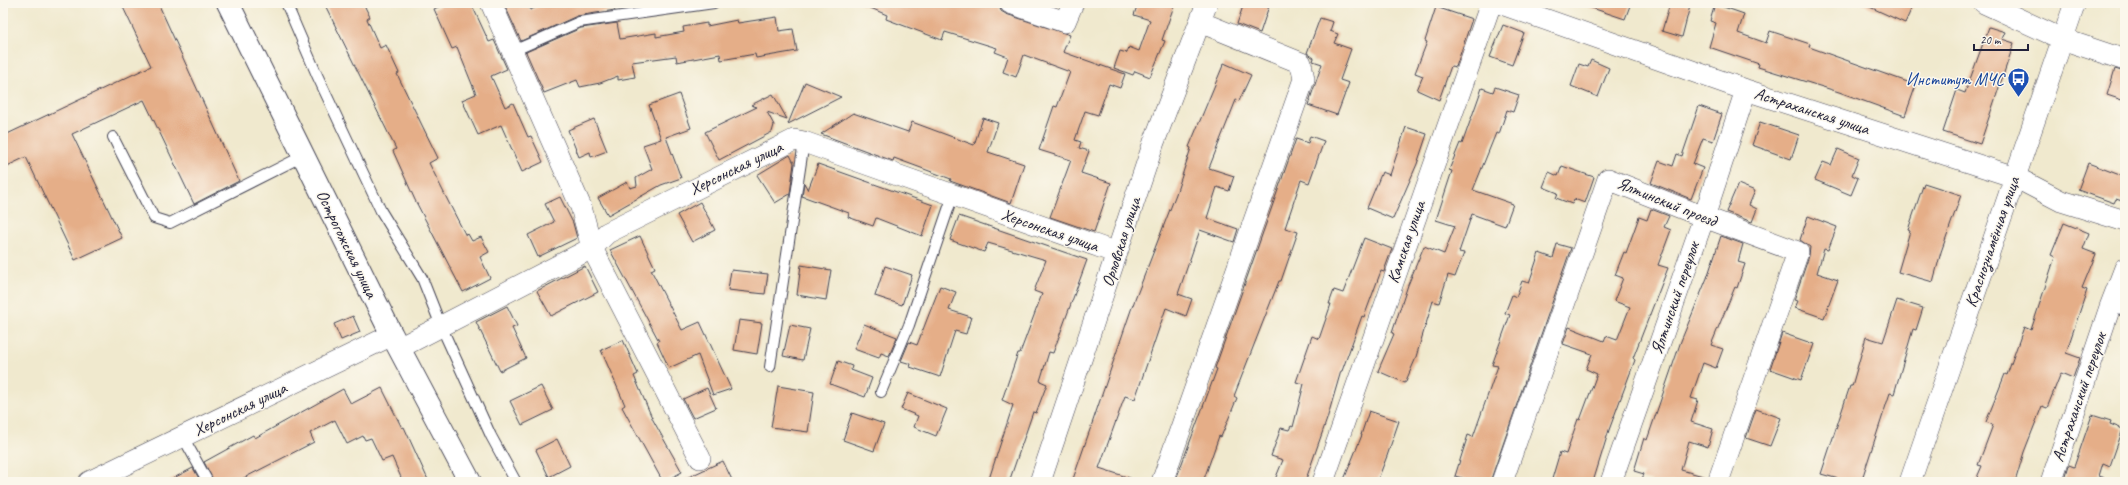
<svg xmlns="http://www.w3.org/2000/svg" width="2128" height="485" font-family="Caveat,sans-serif">
	<rect width="100%" height="100%" fill="#fbf7ec"/>
	<filter id="ink" filterUnits="userSpaceOnUse"><feTurbulence type="fractalNoise" baseFrequency=".025" numOctaves="2"/><feDisplacementMap in="SourceGraphic" scale="8" xChannelSelector="R" yChannelSelector="G"/><feConvolveMatrix kernelMatrix="1 2 1 2 8 2 1 2 1" color-interpolation-filters="sRGB"/></filter>
	<filter id="wash" filterUnits="userSpaceOnUse"><feTurbulence type="fractalNoise" baseFrequency=".012" numOctaves="4" result="noise"/><feDisplacementMap in="SourceGraphic" scale="16" xChannelSelector="R" yChannelSelector="G"/><feGaussianBlur stdDeviation="0.9" result="paint"/><feColorMatrix in="noise" values="0 0 0 0 0 0 0 0 0 0 0 0 0 0 0 0 0 1.4 0 .05"/><feComposite in="paint" operator="in"/></filter>
	<g filter="url(#wash)">
		<rect width="100%" height="100%" fill="#f0e9ce"/>
		<g id="blocks">
			<!-- building -->
			<path fill="#e5ae88" d="M121 3H158L239 181 194 204 144 100 72 134 122 238 75 260 26 157 3 168V136L151 66Z
				M324 3H363L370 17 367 19 380 48 386 45 399 73 397 74 438 158 429 163 448 201 466 236 468 234 472 241 481 237 489 252 480 257 490 278 463 292 415 200 393 151 396 149Z
				M447 3H471L489 42 494 40 507 69 491 76 505 107 513 103 528 137 531 136 543 162 522 172 501 125 478 135 462 100 476 94 457 47 452 49 434 9Z
				M512 3H527L530 10 546 3H613L615 10 577 16 521 41 505 6Z
				M859 3H998L1001 11 1006 14 1070 35 1063 52 1125 74 1120 88 1109 84 1098 115 1085 111 1075 140 1081 142 1079 148 1089 151 1081 173 1111 183 1094 232 1050 217 1071 160 1039 150 1054 106 1057 107 1070 72 1024 55 1016 77 1003 72 1008 57 995 52 997 48 945 32 942 40 886 19 887 15Z
				M1138 3H1175L1162 40 1165 41 1150 77 1135 71 1133 75 1114 68 1120 51 1127 53 1129 47 1139 51 1150 20 1134 15Z
				M1244 3H1270L1260 33 1237 24Z
				M1587 3H1631L1625 19 1586 6Z
				M1670 3 1690 6 1682 37 1662 31Z
				M1861 3H1914L1905 23Z
				M1715 4 1744 14 1738 33 1766 43 1770 31 1810 44 1809 47 1916 85 1905 116 1839 92 1758 67 1759 64 1709 47 1716 23 1710 21Z
				M1436 7 1472 19 1456 67 1451 66 1439 100 1417 90 1423 76 1415 73 1427 42 1425 41Z
				M777 17 779 31 793 29 797 51 756 58 755 54 721 60 720 54 677 62 676 56 632 62 635 77 618 80V76L600 83 580 87 577 80 544 93 526 52 581 28 617 23 620 39 656 33V37L684 32 683 27 707 23V26L737 20 738 23Z
				M1320 18 1333 22 1330 31 1338 34 1334 43 1351 49 1340 80 1349 83 1337 115 1308 105 1322 64 1313 61 1314 58 1307 53Z
				M1503 25 1524 33 1512 65 1490 57Z
				M1989 27 2005 32 2002 39 2014 43 1980 144 1943 132 1957 90 1965 93Z
				M1591 60 1609 68 1598 97 1571 86 1579 64 1588 67Z
				M1224 63 1251 75 1239 101 1236 100 1209 168 1234 176 1229 191 1217 187 1207 218 1238 229 1234 242 1200 230 1178 294 1192 299 1186 316 1166 308 1135 399 1125 396 1099 468 1133 479 1132 482H1072L1131 310 1176 194 1191 148 1189 147Z
				M2115 69 2125 72V101L2107 95Z
				M805 82 841 97 788 124Z
				M1495 87 1519 95 1513 112 1507 110 1499 134 1496 133 1473 190 1513 204 1505 226 1472 214 1459 252 1464 253 1455 277 1448 275 1439 303 1433 301 1415 360 1405 383 1378 371 1394 334 1392 333 1408 285 1424 246 1444 254 1455 226 1436 220 1452 171 1449 170 1460 143 1462 144 1482 88 1493 92Z
				M679 94 691 128 666 137 681 178 661 185 608 215 598 198 627 182 630 188 637 186 636 178 652 169 643 145 661 139 649 105Z
				M773 94 787 119 767 112 774 125 772 132 719 160 705 132 757 107 751 105Z
				M1699 106 1722 114 1713 141 1703 138 1693 164 1703 168 1691 199 1651 183 1659 161 1673 166 1677 154 1682 156Z
				M853 113 908 132 912 122 974 145 983 118 998 123 988 152 1024 164 1011 203 950 181 951 179 894 158 893 161 821 134Z
				M594 119 607 151 591 157 590 152 579 157 568 130Z
				M1760 122 1799 135 1791 159 1752 145Z
				M1406 127 1427 134 1417 164 1393 219 1367 208 1382 172 1390 175Z
				M1310 136 1324 141 1309 183 1301 180 1285 228 1298 232 1281 281H1279L1234 396 1237 398 1221 437 1219 436 1203 482H1175L1217 369 1215 368 1296 139 1308 143Z
				M1838 149 1859 158 1852 175 1858 178 1851 195 1815 180 1823 162 1831 165Z
				M790 155 794 163 790 194 775 203 757 175Z
				M2088 163 2125 177V202L2116 199 2114 203 2078 190Z
				M818 164 933 205 922 236 876 218 873 226 848 217 849 213 802 196 804 183 808 190Z
				M1562 166 1594 177 1585 203 1574 199 1572 204 1556 198 1558 193 1543 187 1549 172 1558 176Z
				M1924 183 1961 195 1941 252 1933 282 1898 272 1910 231 1908 230Z
				M1738 184 1755 191 1749 205 1757 209 1752 222 1726 212Z
				M560 197 573 223 577 238 538 257 528 235 554 222 545 204Z
				M700 202 715 230 692 242 677 215Z
				M1651 209 1669 216 1664 227 1671 230 1658 265 1668 268 1633 358 1635 360 1609 430 1593 482H1562L1552 479 1560 452 1566 454 1578 419 1580 420 1597 374 1586 369 1592 354 1563 344 1569 327 1604 341 1606 336 1617 340 1630 307 1614 301 1623 278 1615 275 1624 252 1626 253 1639 217 1647 220Z
				M959 216 1087 260 1053 353 1049 352 1040 381 1047 384 1036 413 1033 412 1009 482H988L1013 405 1002 400 1018 353H1020L1042 294 1034 291 1046 260 988 243 984 252 950 240Z
				M1808 216 1837 227 1828 250 1824 249 1817 273 1838 280 1824 318 1795 308 1798 301 1794 300 1809 256 1810 247 1800 240Z
				M2064 223 2089 233 2083 249 2096 254 2082 288 2087 290 2066 353 2080 358 2073 378 2061 373 2047 408 2042 406 2024 452 2015 482H1975L1982 466 1978 465 1993 425 1986 422 2005 374 2007 375 2024 327 2031 330 2055 257 2051 255Z
				M640 236 655 268 651 270 682 330 700 322 731 389 713 395 698 355 669 368 657 342 659 341 610 250Z
				M1721 236 1743 244 1738 262 1745 264 1737 288 1735 287 1711 345 1723 349 1716 368 1703 363 1691 398 1698 400 1691 422 1713 429 1708 447 1689 441 1681 470 1707 477 1706 482H1653L1642 479 1644 474 1634 471 1644 438 1647 440 1681 341 1707 278Z
				M1364 238 1392 249 1385 268 1384 272 1381 271 1364 317 1362 316 1342 371H1341L1327 419 1305 482H1274L1283 460 1271 456 1281 428 1289 430 1291 426 1293 427 1304 384 1296 382 1312 336 1319 339 1331 304H1329L1334 290 1343 293Z
				M1557 244 1571 248 1490 482H1476L1455 476 1468 435 1473 437 1498 366 1492 365 1510 315 1505 313 1512 295 1516 297 1522 281 1529 283 1539 253 1553 258Z
				M801 265 831 270 826 300 797 295Z
				M585 266 598 292 551 316 537 291Z
				M885 266 912 275 902 305 875 296Z
				M731 270 768 274 765 294 728 290Z
				M940 286 956 292 949 310 971 317 966 334 955 331 940 377 910 367 911 364 901 361 909 342 917 345Z
				M1897 300 1923 308 1916 330 1913 329 1894 394 1890 393 1861 482H1849L1821 474 1850 386H1852L1866 337 1883 342Z
				M507 306 517 326 512 328 526 358 500 371 476 322Z
				M353 316 360 332 341 340 334 324Z
				M739 320 762 323 757 354 734 350Z
				M864 324 897 337 889 356 881 353 879 358 854 349Z
				M790 325 810 329 803 360 783 356Z
				M1782 333 1814 344 1801 380 1770 369Z
				M623 340 638 374 634 376 653 420 682 472 663 482 622 407 625 405 601 350Z
				M838 361 852 366 851 370 872 378 865 397 830 384Z
				M541 386 553 410 522 425 510 401Z
				M778 386 814 392 808 432 771 427Z
				M382 388 402 428 404 427 429 482H403L392 457 382 461 371 438 365 440 363 436 347 444 335 420 310 433 314 442 236 482H214L204 462 253 435 255 438 343 389 351 404Z
				M707 388 716 408 693 418 683 399Z
				M908 393 947 409 936 436 914 427 918 416 901 409Z
				M1756 409 1781 418 1770 446 1746 438Z
				M1369 411 1399 421 1387 456 1377 482H1343L1362 435H1361Z
				M852 413 884 424 874 451 843 440Z
				M2092 415 2111 421 2110 424 2123 429 2110 466 2103 463 2099 476 2111 480 2110 482H2064L2069 465 2074 467Z
				M557 439 570 466 549 477 536 450Z
				M723 461 733 482H678Z
				M193 468 201 482H166Z"/>
		</g>
	</g>
	<g filter="url(#ink)">
		<use href="#blocks" fill-opacity="0" stroke="#414051" stroke-width="1"/>
		<g fill="none" stroke-linecap="round" stroke-linejoin="round">
			<defs>
				<path id="service" d="M286 3 317 75 381 211 422 278 441 326 491 436 516 482
					M513 51 579 22 714 3
					M113 137 154 218 170 223 303 156
					M2110 307 2125 311
					M770 367 804 142
					M881 392 909 325 953 195
					M183 437 208 482"/>
				<path id="minor" d="M491 3 581 207 592 248 700 458
					M1010 3 1065 22 1073 3
					M1499 3 1746 90 2015 177 2061 201 2125 221
					M1984 3 2062 39 2125 60
					M399 348 592 248 607 233 794 140 804 142 1117 253
					M89 482 392 335
					M1040 482 1154 142 1207 3
					M1162 482 1304 79 1301 63 1200 22
					M1323 482 1491 3
					M1502 482 1608 179 1704 217 1798 252 1718 482
					M1611 482 1704 217 1746 90
					M1910 482 2075 3
					M2051 482 2110 307 2125 268"/>
				<path id="tertiary" d="M228 3 392 335 470 482"/>
			</defs>
			<!-- service casing -->
			<use href="#service" stroke="#414051" stroke-width="12"/>
			<!-- minor casing -->
			<use href="#minor" stroke="#414051" stroke-width="22"/>
			<!-- tertiary casing -->
			<use href="#tertiary" stroke="#414051" stroke-width="24"/>
			<!-- service -->
			<use href="#service" stroke="#fff" stroke-width="10"/>
			<!-- minor -->
			<use href="#minor" stroke="#fff" stroke-width="21"/>
			<!-- tertiary -->
			<use href="#tertiary" stroke="#fff" stroke-width="22"/>
		</g>
	</g>
	<!-- icons -->
	<defs>
		<symbol id="bus-pin" viewBox="-11 -11 22 30"><path d="M0 17L-7.5 6A9.5 9.5 0 1 1 7.5 6Z" fill="#1a4fb4" stroke="#fbf7ec"/><path d="M-5-6H5V4H4V6H2V4H-2V6H-4V4H-5ZM-3.5-4V0h7V-4ZM-3.5 1.2v1.5H-2V1.2ZM2 1.2v1.5H3.5V1.2Z" fill="#fff"/></symbol>
	</defs>
	<g fill-rule="evenodd">
		<use href="#bus-pin" x="2006" y="66" width="25" height="34"/>
	</g>
	<g text-anchor="middle" dominant-baseline="central" stroke-width="3" stroke-linejoin="round" paint-order="stroke">
		<!-- transit labels -->
		<g font-size="17" fill="#164399" stroke="#fbf7ec" text-anchor="end">
			<text x="2004" y="79">Институт МЧС</text>
		</g>
		<!-- street labels -->
		<g font-size="17" fill="#22223b" stroke="#fbf7ec">
			<text transform="translate(1812 111) rotate(18)">Астраханская улица</text>
			<text transform="translate(736 168) rotate(-26)">Херсонская улица</text>
			<text transform="translate(1667 202) rotate(22)">Ялтинский проезд</text>
			<text transform="translate(1050 230) rotate(19)">Херсонская улица</text>
			<text transform="translate(1121 242) rotate(-72)">Орловская улица</text>
			<text transform="translate(1406 242) rotate(-71)">Камская улица</text>
			<text transform="translate(1992 242) rotate(-71)">Краснознамённая улица</text>
			<text transform="translate(347 244) rotate(64)">Острогожская улица</text>
			<text transform="translate(1675 298) rotate(-71)">Ялтинский переулок</text>
			<text transform="translate(2079 397) rotate(-71)">Астраханский переулок</text>
			<text transform="translate(240 409) rotate(-26)">Херсонская улица</text>
		</g>
	</g>
	<!-- margin -->
	<rect width="2128" height="485" fill="none" stroke="#fbf7ec" stroke-width="16"/>
	<!-- scale -->
	<path d="M1974 44v6h54v-6" fill="none" stroke="#22223b" stroke-width="2"/>
	<text x="1980" y="44" font-size="12" fill="#22223b" stroke="#fbf7ec" stroke-width="3" paint-order="stroke">20 m</text>
</svg>
